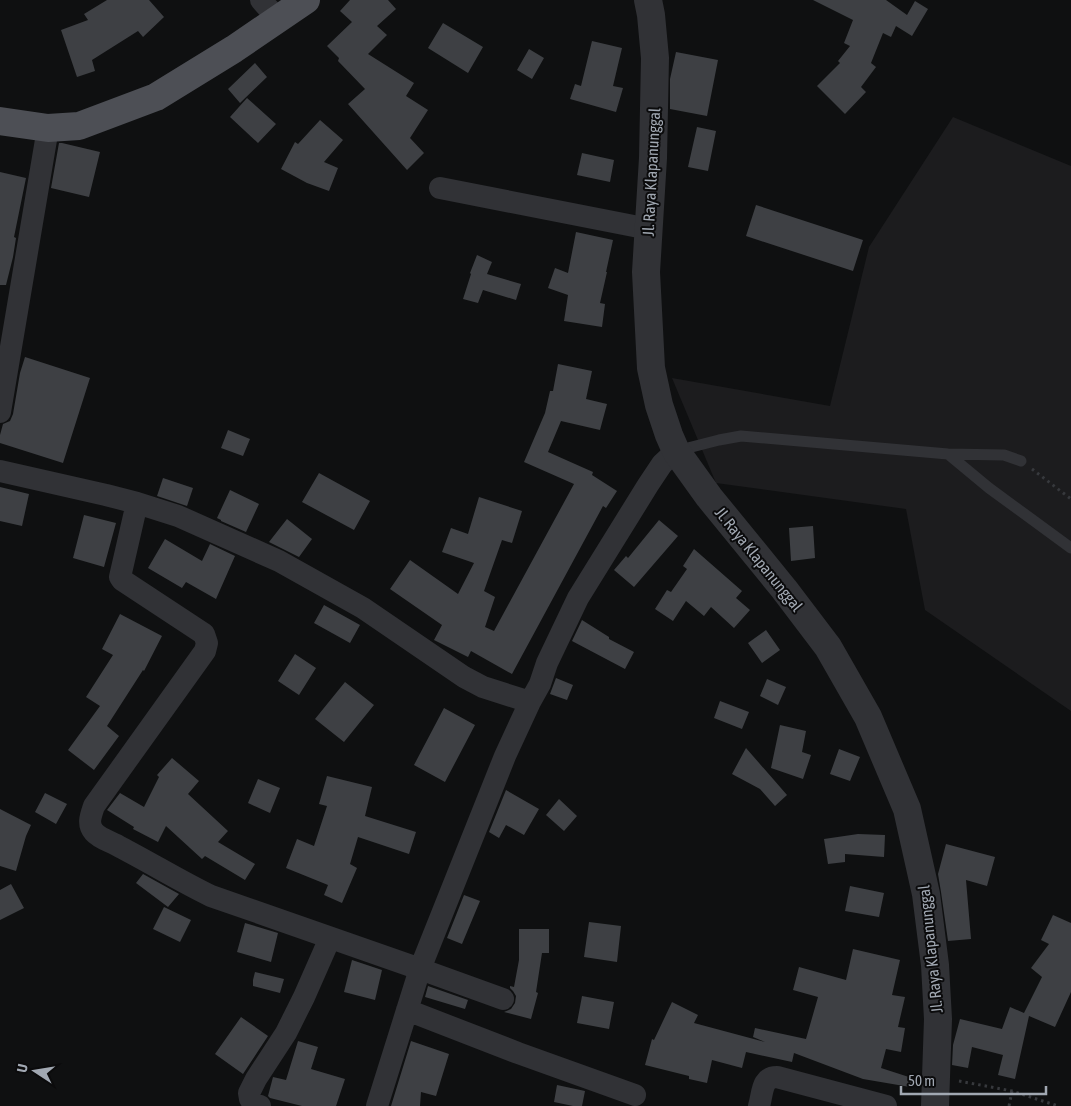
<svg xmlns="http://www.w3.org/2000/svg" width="1071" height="1106" font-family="'Asap Condensed',sans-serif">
	<rect width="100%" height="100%" fill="#0f1011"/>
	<!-- built -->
	<path fill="#1c1c1e" d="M953 117 1071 166V711L925 610 906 509 716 483 672 378 830 406 869 247Z"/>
	<!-- building -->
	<path fill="#3e4044" d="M107 0H149L164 17 143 37 138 31 92 60 95 71 77 77 61 30 88 20 84 14Z
		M350 0H388L396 9 377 26 387 35 368 54 414 83 406 96 428 110 410 138 424 153 407 170 348 104 365 89 338 61 339 58 327 46 352 22 340 11Z
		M813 0H886L907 15 915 1 928 9 912 36 896 26 891 37 883 33 871 63 876 67 861 87 866 92 845 114 817 86 840 63 838 61 850 46 844 43 853 20Z
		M443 23 483 47 468 73 428 48Z
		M592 41 622 48 613 86 623 88 616 112 570 99 575 84 581 86Z
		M529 49 544 58 532 79 517 70Z
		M676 52 718 60 707 116 670 109V79Z
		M255 63 267 77 240 103 228 89Z
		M247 98 276 124 258 143 230 117Z
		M320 120 343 140 324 162 338 168 329 191 307 183 281 169 295 142 298 144Z
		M697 127 716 131 708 171 688 167Z
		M59 143H62L100 152 89 197 51 188Z
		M582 153 614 160 610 182 577 175Z
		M0 172 26 178 14 237 16 238 13 257 6 285H0Z
		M756 205 863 240 853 271 746 236Z
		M576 232 613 240 606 272H607L600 303 605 304 602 327 564 321 568 295 548 288 555 268 568 273Z
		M477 255 492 262 487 274 521 284 516 300 483 290 478 303 463 299 471 274 470 273Z
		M25 357 90 378 63 463 0 443V435L3 424 10 421 13 414 20 373Z
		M558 364 592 371 586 399 607 404 600 430 561 421 548 452 593 472 592 475 617 491 606 508 603 506 512 674 471 651 468 657 434 640 442 625 390 589 410 560 458 594 474 563 442 552 451 528 468 534 479 497 522 511 512 543 502 540 484 591 495 597 485 627 494 631 574 484 524 462 545 413 550 391H553Z
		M228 430 250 439 243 456 221 448Z
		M319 473 370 501 354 530 302 502Z
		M163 478 193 488 187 506 157 496Z
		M0 487 29 494 22 526 0 521Z
		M230 490 259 504 246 532 221 521V520L217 518Z
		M84 515 116 523 104 567 73 558Z
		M287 519 312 539 299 557 269 542Z
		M659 520 678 536 634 587 614 570 626 556 628 558Z
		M813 526 815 558 791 561 789 528Z
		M165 539 202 561 210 544 235 556 216 599 186 582 182 588 148 568Z
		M694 549 742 591 736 598 750 610 734 628 711 607 704 616 686 601 673 621 655 609 667 590 671 592 687 569 683 566Z
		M324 605 360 625 350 643 314 623Z
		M120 614 162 636 144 671 143 670 107 726 119 736 94 770 68 750 100 706 86 697 113 655 102 649Z
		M582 620 609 637V639L634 652 625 669 572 641Z
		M766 630 780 650 762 663 748 643Z
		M295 654 316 668 299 695 278 681Z
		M556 678 573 685 567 700 550 694Z
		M767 679 786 687 778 705 760 696Z
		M345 682 374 705 344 742 315 719Z
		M720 701 749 712 742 729 714 718Z
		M444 708 475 725 445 782 414 765Z
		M780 725 806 731 802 752 811 755 803 779 771 768Z
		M746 748 787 795 775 806 760 789 732 774Z
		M839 749 860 757 850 781 830 774Z
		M172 758 199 781 188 794 228 831 218 842 255 864 245 880 205 856 202 859 166 826 158 842 133 829 134 827 107 810 120 793 144 807 159 777 157 775Z
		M327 776 372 787 365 816 416 832 409 854 358 837 350 864 357 868 342 903 324 895 328 885 286 868 297 839 314 846 327 806 319 804Z
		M258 779 280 788 270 813 248 803Z
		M506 790 539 809 524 835 506 825 499 838 489 832Z
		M45 793 67 804 56 824 35 812Z
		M559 799 577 816 564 831 546 815Z
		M0 809 31 825 26 836 16 871 0 866Z
		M858 834 885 835 884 857 845 854V862L828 864 824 839Z
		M946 844 995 857 987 886 966 880 971 939 948 941 941 892 938 874Z
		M143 874 179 894 168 907 136 883Z
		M11 884 24 908 0 920V890Z
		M850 886 884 893 879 917 845 911Z
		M464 895 480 901 462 944 447 938Z
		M164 907 191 920 180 942 153 929Z
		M1053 915 1071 923V992L1055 1027 1029 1016 1015 1079 998 1075 1003 1055 972 1047 968 1068 952 1065 953 1045 960 1019 1002 1029 1010 1007 1024 1013 1042 977 1031 968 1049 944 1041 940Z
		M589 922 621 926 617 962 584 957Z
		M245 923 278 933 271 962 237 952Z
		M519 929H549V953H542L536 992 538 993 531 1019 504 1012 511 1009 515 1003 516 996 513 991 510 988V986L514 987 519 960Z
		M853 949 900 960 892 995 905 997 898 1027 905 1028 901 1052 886 1049 881 1068 912 1078 910 1087 863 1079 794 1053 792 1062 746 1052 742 1068 712 1060 707 1083 689 1079V1076L645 1065 652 1039 654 1040 672 1002 698 1015 694 1023 765 1042 753 1037 755 1028 806 1039 818 997 793 990 799 967 846 980Z
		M352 960 382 970 375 1000 344 992Z
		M255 972 284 979 280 993 253 986V980Z
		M428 986 468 1000 465 1009 425 997Z
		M582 996 614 1002 609 1029 577 1023Z
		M241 1017 268 1036 243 1074 215 1054Z
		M298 1041 318 1047 311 1069 345 1079 336 1106H302L270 1098 268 1096 273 1077 286 1080Z
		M411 1041 449 1054 436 1096 421 1092 420 1106H391Z
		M557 1085 585 1091 582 1106H573L554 1102Z"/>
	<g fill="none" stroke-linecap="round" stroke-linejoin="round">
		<!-- path -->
		<path stroke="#37393d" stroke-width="3" stroke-dasharray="2.5 4" stroke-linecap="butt" d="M1032 469 1071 499
			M959 1081 1012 1091 1058 1106
			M1009 1106 1012 1091"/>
		<!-- service -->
		<path stroke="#313236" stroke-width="11" d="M676 451 719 440 741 436 948 454 1004 455 1021 461
			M948 454 989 488 1071 548"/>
		<!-- minor -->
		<path stroke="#313236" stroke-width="22" d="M261 0 277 18
			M440 188 649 229
			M0 412 48 128
			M0 471 106 495 137 503 178 516 279 561 363 608 464 677 483 687 530 702 540 684 547 663 578 598 648 485 662 464 676 451
			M137 503 120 577 122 580 204 634 207 643 205 651 94 806C91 815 87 824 94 832 100 839 112 842 120 847 151 863 180 881 211 896L420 969 505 756 530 702
			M407 1010 518 1053 635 1095
			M260 1106 254 1104 250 1099 249 1093 256 1079 286 1033 304 997 330 938
			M377 1106 420 969 503 999
			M759 1106C763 1093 761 1077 777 1077L886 1106"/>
		<!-- tertiary -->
		<path stroke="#313236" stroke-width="28" d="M648 0 651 15 655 58 653 158 646 272 651 368 659 405 669 435 676 451 709 497 784 589 828 647 868 717 907 809 926 894 935 965 938 1019 935 1106"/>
		<!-- primary -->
		<path stroke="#4d4f55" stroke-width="28" d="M0 121 48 128 79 126 156 97 234 49 306 0"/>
	</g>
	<g text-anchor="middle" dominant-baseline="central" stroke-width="4" stroke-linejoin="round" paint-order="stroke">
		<!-- street labels -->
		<g font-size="16" fill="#a1a8b2" stroke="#0b0b0c">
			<text transform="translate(651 172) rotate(-87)">Jl. Raya Klapanunggal</text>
			<text transform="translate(759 559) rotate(51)">Jl. Raya Klapanunggal</text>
			<text transform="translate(930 949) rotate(-96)">Jl. Raya Klapanunggal</text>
		</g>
	</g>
	<!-- north arrow -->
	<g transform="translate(35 1071) rotate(282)" stroke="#0b0b0c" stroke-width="4" paint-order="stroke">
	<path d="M0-4L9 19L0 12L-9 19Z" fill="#a1a8b2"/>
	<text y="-8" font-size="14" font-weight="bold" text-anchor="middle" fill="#a1a8b2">U</text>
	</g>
	<!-- scale -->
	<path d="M901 1086v8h145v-8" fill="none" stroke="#a1a8b2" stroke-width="2.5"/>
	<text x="908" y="1086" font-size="15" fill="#a1a8b2" stroke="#0b0b0c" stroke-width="4" paint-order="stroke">50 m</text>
</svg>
